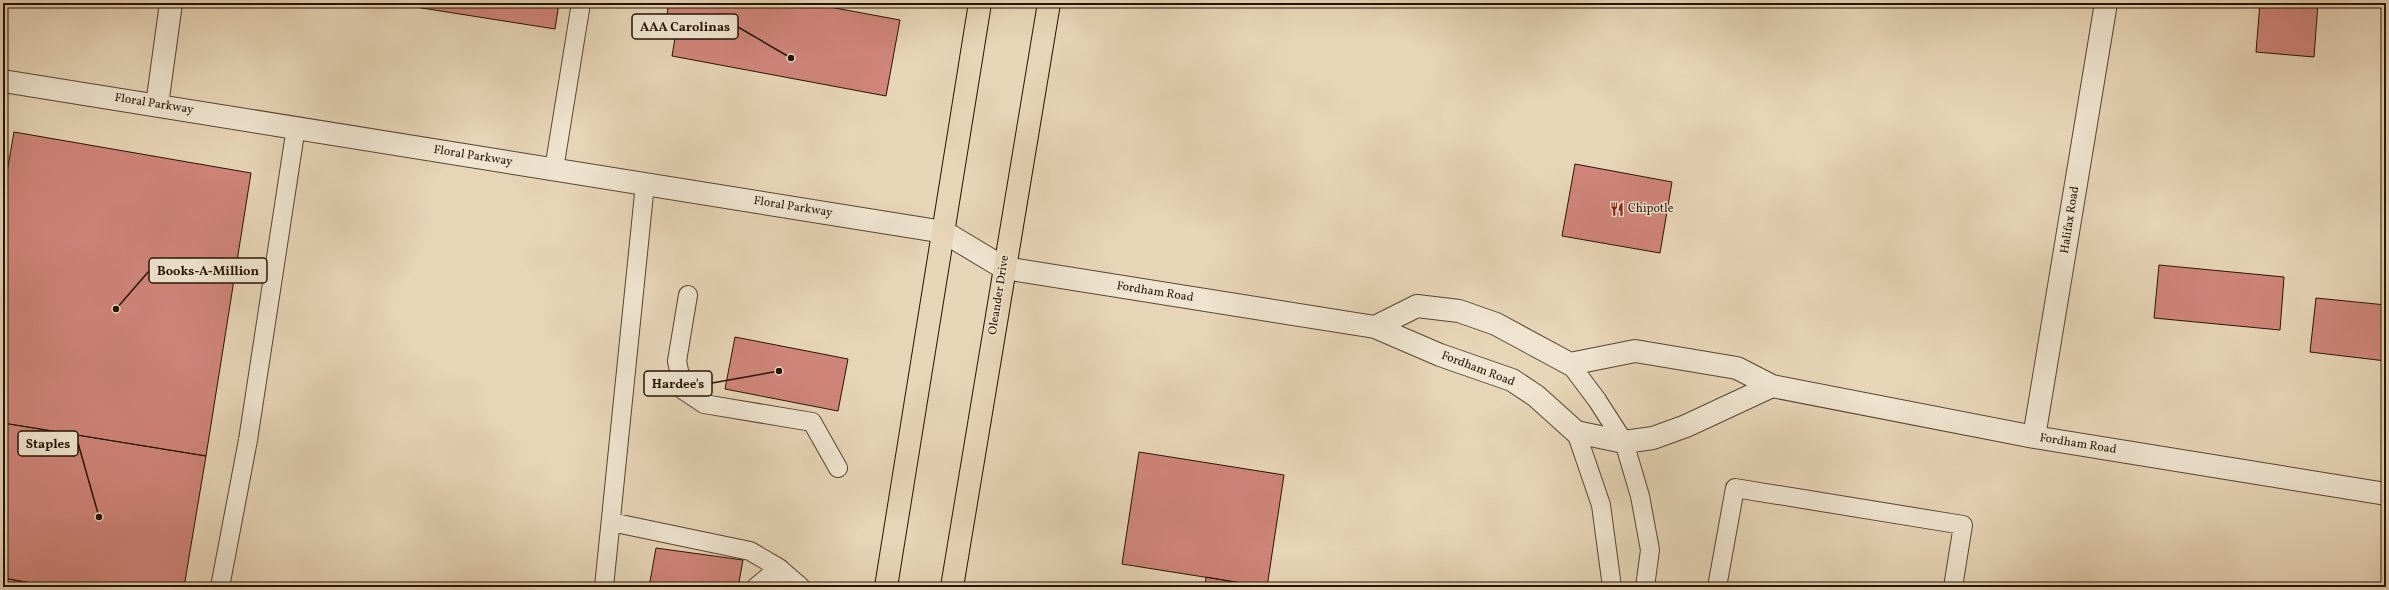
<svg xmlns="http://www.w3.org/2000/svg" width="2389" height="590" font-family="Vollkorn,serif">
	<rect width="100%" height="100%" fill="#e7d5b7"/>
	<filter id="stains"><feTurbulence type="fractalNoise" baseFrequency=".005" numOctaves="4"/><feColorMatrix values="0 0 0 0 .2 0 0 0 0 .09 0 0 0 0 .02 0 0 0 .5 -.17"/></filter>
	<radialGradient id="worn" r=".72"><stop offset=".6" stop-color="#630" stop-opacity="0"/><stop offset="1" stop-color="#630" stop-opacity=".3"/></radialGradient>
	<!-- building -->
	<path fill="#d0857b" stroke="#261301" d="M390 3H559L555 29Z
		M669 3H808L900 20 886 96 672 56 675 38 663 36Z
		M2260 3H2318L2314 57 2256 52Z
		M14 132 251 173 206 456 3 423V195Z
		M1575 164 1672 182 1660 253 1562 236Z
		M2159 265 2284 277 2280 330 2154 318Z
		M2316 298 2386 305V361L2310 352Z
		M735 337 848 359 838 411 725 389Z
		M3 423 206 456 184 587H54L3 578Z
		M1139 452 1284 475 1267 587 1122 564Z
		M656 548 743 560 739 582 762 587H649Z
		M1206 577 1264 587H1205Z
		M3 578 54 587H3Z"/>
	<g fill="none" stroke-linecap="round" stroke-linejoin="round">
		<defs>
			<path id="lane" d="M554 169 581 3
				M688 295 677 361 683 390 704 404 812 422 838 468
				M1570 364 1597 400 1624 442 1640 496 1650 550 1645 587
				M1576 432 1601 505 1612 587
				M611 522 750 551 779 568 775 587
				M779 568 801 587
				M220 587 248 440 296 127
				M604 587 645 184
				M756 587 779 568
				M1717 587 1735 488 1963 525 1953 587"/>
			<path id="street" d="M3 81 944 232 1004 268 1375 327 1440 355 1512 380 1536 396 1576 432 1624 442 1653 438 1686 426 1772 386
				M157 105 171 3
				M1375 327 1417 306 1459 311 1496 324 1570 364 1635 351 1737 368 1772 386 2034 437 2386 494
				M2034 437 2106 3"/>
			<path id="primary" d="M886 587 980 3
				M952 587 1049 3"/>
		</defs>
		<!-- lane casing -->
		<use href="#lane" stroke="#56442e" stroke-width="20"/>
		<!-- street casing -->
		<use href="#street" stroke="#56442e" stroke-width="24"/>
		<!-- primary casing -->
		<use href="#primary" stroke="#261301" stroke-width="24"/>
		<!-- lane -->
		<use href="#lane" stroke="#efe4d0" stroke-width="18"/>
		<!-- street -->
		<use href="#street" stroke="#efe4d0" stroke-width="22"/>
		<!-- primary -->
		<use href="#primary" stroke="#e7d5b7" stroke-width="22"/>
	</g>
	<!-- icons -->
	<defs>
		<symbol id="restaurant-bare" viewBox="-9 -9 18 18"><path d="M-5-6h1v4h1v-4h1v4h1v-4h1v5L-1.5 .5V6h-2V.5L-5-1ZM5-6V6H3V1.5H1.5Q1.5-4 5-6Z" fill="#8f2418" stroke="#efe4d0" stroke-width="2.5" paint-order="stroke"/></symbol>
	</defs>
	<g fill-rule="evenodd">
		<use href="#restaurant-bare" x="1607" y="199" width="20" height="20"/>
	</g>
	<g text-anchor="middle" dominant-baseline="central" stroke-width="3" stroke-linejoin="round" paint-order="stroke">
		<!-- street labels -->
		<g font-size="12" fill="#261301" stroke="#efe4d0">
			<text transform="translate(154 104) rotate(9)">Floral Parkway</text>
			<text transform="translate(473 156) rotate(9)">Floral Parkway</text>
			<text transform="translate(793 207) rotate(9)">Floral Parkway</text>
			<text transform="translate(2070 220) rotate(-81)">Halifax Road</text>
			<text transform="translate(1155 292) rotate(9)">Fordham Road</text>
			<text transform="translate(999 295) rotate(-81)">Oleander Drive</text>
			<text transform="translate(1478 369) rotate(21)">Fordham Road</text>
			<text transform="translate(2078 444) rotate(9)">Fordham Road</text>
		</g>
		<!-- poi labels -->
		<g font-size="12" fill="#261301" stroke="#efe4d0" text-anchor="start">
			<text x="1628" y="209">Chipotle</text>
		</g>
	</g>
	<!-- callouts -->
	<path fill="none" stroke="#261301" stroke-width="1.5" d="M791 58L738 27M116 309L149 271M779 371L712 383M99 517L78 443"/>
	<g fill="#261301" stroke="#efe4d0" stroke-width="1.5">
		<circle cx="791" cy="58" r="4"/>
		<circle cx="116" cy="309" r="4"/>
		<circle cx="779" cy="371" r="4"/>
		<circle cx="99" cy="517" r="4"/>
	</g>
	<g fill="#efe4d0" stroke="#261301" stroke-width="1.5">
		<rect x="632" y="14" width="106" height="25" rx="4"/>
		<rect x="149" y="258" width="118" height="25" rx="4"/>
		<rect x="644" y="371" width="68" height="25" rx="4"/>
		<rect x="18" y="431" width="60" height="25" rx="4"/>
	</g>
	<g font-size="13" text-anchor="middle" font-weight="bold" fill="#261301">
		<text x="685" y="31">AAA Carolinas</text>
		<text x="208" y="275">Books-A-Million</text>
		<text x="678" y="388">Hardee's</text>
		<text x="48" y="448">Staples</text>
	</g>
	<!-- margin -->
	<rect width="2389" height="590" fill="none" stroke="#e7d5b7" stroke-width="16"/>
	<rect x="4" y="4" width="2381" height="582" fill="none" stroke="#261301" stroke-width="2"/>
	<rect x="8" y="8" width="2373" height="574" fill="none" stroke="#261301"/>
	<rect width="100%" height="100%" filter="url(#stains)"/>
	<rect width="100%" height="100%" fill="url(#worn)"/>
</svg>
